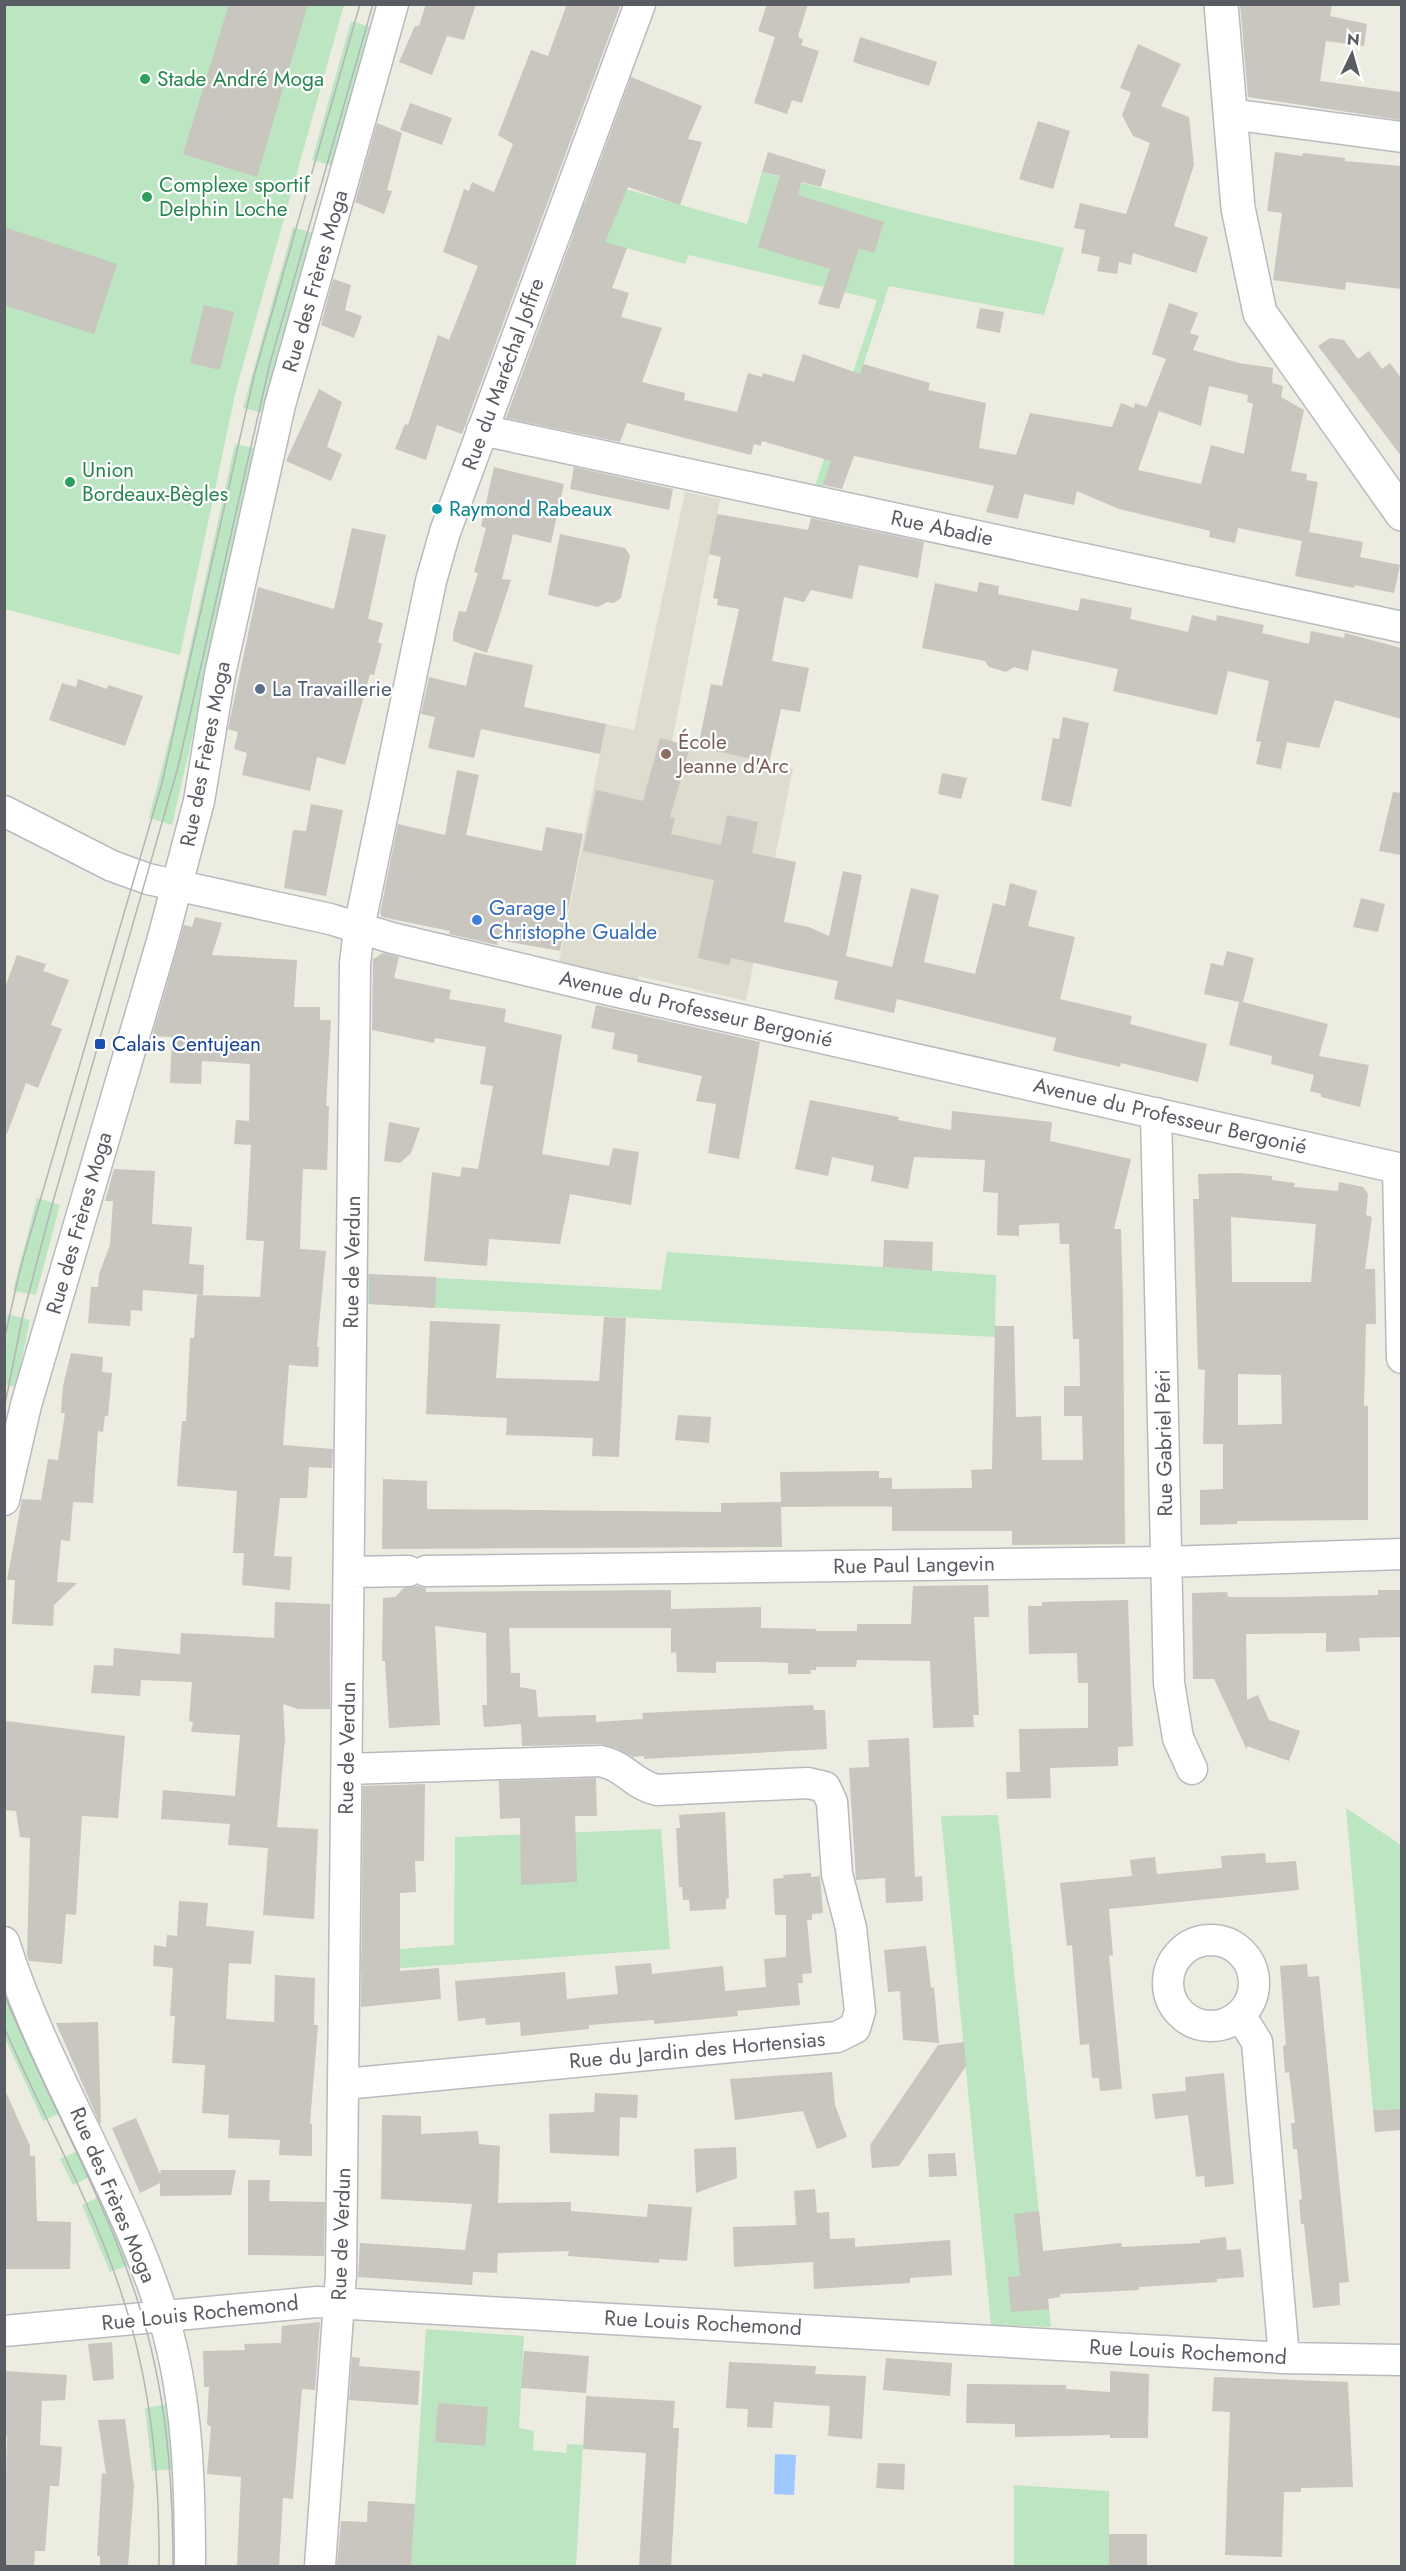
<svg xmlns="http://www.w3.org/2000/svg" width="1406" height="2571" font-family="Jost,sans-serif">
	<rect width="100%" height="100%" fill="#edece0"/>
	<!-- education -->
	<path fill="#dddccf" d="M685 492 720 499 672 741 793 768 746 1001 639 976 638 980 559 962 606 724 634 730Z"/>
	<!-- green -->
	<path fill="#bbe6c1" d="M4 5H344L236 390 180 655 5 609Z
		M351 21 374 28 335 166 312 160Z
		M762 172 906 211 1064 248 1044 315 889 286 823 488 815 486 877 300 689 255 685 264 570 233 581 203 615 216 626 189 747 224Z
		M293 227 316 234 267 414 243 408Z
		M235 444 259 449 172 825 149 818 173 725Z
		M37 1198 60 1205 36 1295 13 1291Z
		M667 1252 996 1275 995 1337 368 1304V1274L661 1290Z
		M7 1314 30 1320 16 1387 5 1385Z
		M1346 1808 1401 1845V2109L1373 2110Z
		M998 1815 1049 2309 1051 2327 991 2325 941 1816Z
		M661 1829 670 1949 360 1971 361 1952 454 1945 455 1837Z
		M4 1974 64 2111 43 2121 5 2038Z
		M82 2149 94 2175 73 2185 60 2159Z
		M103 2195 132 2264 110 2272 82 2205Z
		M426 2329 524 2336 519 2428 534 2431 533 2450 566 2453 567 2444 583 2445 576 2566H411Z
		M169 2404 177 2469 152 2471 145 2408Z
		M1014 2485 1109 2491V2566H1014Z"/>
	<!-- water -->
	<path fill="#9ec7ff" d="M775 2454 796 2455 794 2495 774 2494Z"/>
	<!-- building -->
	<path fill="#c8c6be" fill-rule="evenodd" d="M229 4H308L257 177 183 154Z
		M426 4H476L464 40 447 36 432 75 399 62 415 26H419Z
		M567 4H621L462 434 437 425 426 460 395 449 405 424 408 425 438 335 449 340 478 266 443 252 464 189 469 191 472 182 494 192 513 144 498 135 531 50 548 56Z
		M767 4H808L798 36 803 40 801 45 819 51 802 103 792 100 787 114 754 103 775 37 758 31Z
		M1240 4H1332L1330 16 1367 24 1364 46 1326 41 1320 81 1401 92V120L1248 97Z
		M860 37 937 62 929 86 853 62Z
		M1138 44 1181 64 1161 106 1189 117 1194 165 1174 226 1208 237 1196 273 1133 253 1131 265 1119 262 1117 274 1097 271 1100 257 1081 253 1085 230 1074 228 1080 203 1126 214 1150 143 1133 136 1122 115 1131 92 1120 88Z
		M631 77 702 106 688 139 702 142 680 205 628 187 605 242 627 248 612 288 629 293 621 317 662 328 642 382 685 393 684 400 737 412 748 373 762 377 763 373 794 382 803 354 860 374 863 364 930 383 928 390 986 403 979 448 1016 455 1030 413 1112 427 1121 403 1134 408 1135 403 1147 407 1166 359 1152 354 1169 303 1198 313 1190 333 1199 336 1193 350 1239 363 1273 368 1272 383 1283 386 1281 397 1304 410 1291 471 1307 474 1306 480 1318 482 1309 532 1363 542 1360 557 1400 565 1394 593 1355 585 1354 588 1295 576 1302 541 1238 528 1235 543 1209 537 1210 531 1119 509 1077 491 1074 505 1024 494 1018 519 986 512 994 486 854 456 842 489 823 485 831 461 762 441 761 446 754 444 751 455 627 423 620 442 506 418ZM1209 386 1248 395 1247 402 1253 404 1244 454 1211 445 1201 484 1138 470 1159 411 1201 426Z
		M410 103 452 118 442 145 400 130Z
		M1038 121 1070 131 1053 189 1019 179Z
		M377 123 402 133 387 190 392 191 384 214 355 202Z
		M768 152 826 170 821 187 801 182 798 195 884 222 874 253 859 248 839 309 818 304 830 269 758 247 780 176 762 172Z
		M1275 152 1302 156 1303 153 1345 158V161L1401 166V289L1346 282 1345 290 1273 280 1282 213 1267 211Z
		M4 227 117 264 94 334 4 305Z
		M333 279 351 285 345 310 362 316 354 338 321 325Z
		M204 305 234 312 220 370 190 363Z
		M980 308 1004 312 1000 333 976 328Z
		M1330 338 1344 340 1358 359 1369 351 1382 369 1390 363 1401 378V456L1318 346Z
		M319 389 342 402 327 447 342 454 331 481 286 461Z
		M494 467 564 484 551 543 513 534 502 579 511 580 487 653 453 641V633L459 611 466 612 478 573 474 572 486 528 481 526Z
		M574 467 673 489 669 510 570 489Z
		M717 514 808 530 811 518 924 542 918 578 859 565 852 599 811 590 804 602 784 597 772 661 809 668 800 712 781 709 769 763 698 747 711 684 722 686 739 609 717 605 718 599 713 598 721 557 709 554Z
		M352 528 386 535 368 619 383 623 378 642 382 644 374 675 370 674 345 765 317 757 310 791 242 775 247 753 234 749 238 732 228 729 258 587 334 609Z
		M560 534 625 548 630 556 621 598 614 603 607 602 598 607 548 595Z
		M979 582 999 586 998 594 1078 611 1081 598 1132 608 1130 619 1188 632 1192 615 1216 621 1217 615 1264 625 1262 633 1309 644 1311 631 1344 638 1345 633 1401 648V719L1335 700 1319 748 1287 742 1281 769 1256 764 1261 742 1256 741 1269 681 1228 671 1217 715 1113 691 1118 669 1032 650 1028 671 1014 667 1006 672 989 667 985 661 922 648 935 583 977 592Z
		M474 652 533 665 524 707 606 724 600 754 481 729 474 758 428 748 435 717 421 714 429 677 466 686Z
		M78 679 107 689 108 685 143 696 125 746 49 720 62 683 76 687Z
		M1063 717 1089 723 1071 807 1041 800 1053 738 1059 739Z
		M660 738 690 746 670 817 675 818 671 834 721 845 727 815 758 822 752 853 796 862 784 922 809 927 829 936 843 871 862 875 846 956 892 967 911 888 939 895 924 962 975 974 993 903 1005 906 1010 883 1037 891 1028 926 1075 937 1060 999 1132 1016 1130 1024 1207 1044 1198 1082 1121 1063 1120 1067 1053 1051 1056 1038 897 999 894 1013 834 999 838 981 731 958 729 965 698 958 714 880 583 851 596 790 643 801Z
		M457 770 479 775 466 835 542 851 546 827 583 834 560 951 498 940 497 945 449 934 450 931 382 917 380 913 398 824 445 835Z
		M942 773 967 778 961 799 938 794Z
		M1393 792 1401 793V855L1379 851Z
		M311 804 343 810 326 896 284 888 293 830 306 831Z
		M1361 898 1385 904 1378 932 1353 927Z
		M195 917 222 923 212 955 297 960 294 1007H320V1020H331L326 1106H329L327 1170 303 1169 301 1215 300 1249 326 1251 317 1347H319L318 1367 289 1365 283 1445 333 1449 332 1468 309 1467 307 1498H280L274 1556 292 1557 290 1590 242 1585 244 1553H233L237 1491 177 1486 182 1421H186L190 1338H194L197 1295 260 1297 264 1241 246 1240 251 1145 234 1144 236 1120 249 1121 250 1064 202 1061 201 1084 170 1083 172 1037 152 1036 184 925 192 927Z
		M1227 951 1254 958 1243 1002 1328 1024 1319 1056 1369 1065 1360 1107 1321 1097V1094L1310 1091 1314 1075 1271 1064 1272 1056 1229 1045 1239 1002 1204 994 1211 963 1223 966Z
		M383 953 399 957 394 978 451 990 449 999 506 1009 504 1022 562 1035 542 1154 609 1166 613 1148 639 1152 631 1205 570 1194 560 1244 489 1239 487 1266 424 1261 432 1172 460 1177 462 1167 478 1169 493 1086 480 1084 486 1047 435 1038 434 1043 372 1030 373 959Z
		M17 955 46 964 43 971 69 980 51 1025 62 1029 38 1088 26 1083 7 1134H4V990Z
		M596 1005 760 1042 739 1159 708 1153 716 1104 696 1101 702 1076 637 1062 638 1055 612 1049 615 1033 591 1028Z
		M810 1100 899 1117 898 1120 951 1130 952 1111 1052 1122 1050 1141 1131 1159 1114 1229H1121L1123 1302 1125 1544 1012 1545V1531H892V1489L972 1488 971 1470 992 1469 995 1326H1014L1016 1417 1041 1416 1042 1460H1083L1082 1416H1064V1386H1080L1079 1339H1073L1069 1244H1060L1059 1223 1019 1225V1236L997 1235 998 1193 983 1192 985 1160 914 1157 908 1189 871 1181 874 1166 832 1157 828 1176 795 1169Z
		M389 1122 420 1128 411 1153 400 1163 384 1161Z
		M114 1169 155 1171 152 1224 192 1227 189 1264 204 1265 203 1295 143 1290 142 1311 131 1310 130 1326 88 1323 91 1287H98L99 1274 110 1245 113 1201H105Z
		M1239 1173 1272 1176V1180L1295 1183 1294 1187 1338 1191 1339 1182 1363 1187 1368 1194 1366 1215 1372 1217 1365 1269H1375L1376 1324H1366L1364 1406H1368V1520L1237 1521V1524L1200 1525V1490L1223 1489V1444H1203L1205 1370 1198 1369 1193 1199H1199L1198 1174ZM1231 1217 1316 1224 1311 1282H1232ZM1238 1374 1281 1375 1282 1424 1238 1425Z
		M884 1240 933 1242 932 1271 883 1267Z
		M369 1274 436 1277 435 1308 369 1304Z
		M604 1317 626 1318 619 1457 592 1456 593 1438 506 1435 507 1418 426 1414 430 1321 500 1324 496 1378 599 1381Z
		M71 1353 103 1357 102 1372 112 1373 108 1416H105L103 1432 98 1431 93 1503 73 1502 70 1541 61 1540 57 1582 77 1583 54 1605 53 1626 12 1624 15 1580H7L22 1499 41 1500 48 1459 58 1460 65 1413H61L63 1386Z
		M678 1415 711 1417 709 1443 675 1440Z
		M879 1471V1478H892V1506L781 1507 782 1547 382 1549 383 1479 427 1481V1509L721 1512V1503L781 1502 780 1472Z
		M988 1585 989 1617H974L979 1715H973L974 1727 933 1728 930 1661 857 1660 856 1667H816V1670H810L811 1674H788V1663L761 1662H716V1673L677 1672 676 1652 671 1653V1621V1628H509L511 1673H520V1687L536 1690 538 1717 596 1715V1722L643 1719 642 1713 813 1705 814 1710H825L827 1749 644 1759V1756L633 1757 616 1748 600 1744 522 1746 521 1724 484 1727 482 1705H487L486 1633 435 1626 440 1725 389 1728 385 1661H382L383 1598 395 1597 404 1588 417 1586 426 1588V1592L671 1590V1609L761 1607V1628L816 1629V1631H857V1624H911L913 1586Z
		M1378 1590H1401V1637L1359 1638 1360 1651 1326 1652V1633L1246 1634 1247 1700 1258 1695 1269 1720 1300 1731 1289 1761 1247 1746V1750L1214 1679H1193L1192 1593 1227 1592 1228 1597H1291L1378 1595Z
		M1128 1600 1133 1746 1118 1747V1766L1050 1768 1051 1798 1007 1799 1006 1772H1020L1019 1729 1088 1728V1683H1078L1077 1653 1029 1654 1028 1606H1042V1602Z
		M275 1602 330 1604V1709H298L283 1704 285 1739 277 1827 318 1829 314 1919 263 1915 268 1848 228 1845 230 1824 161 1819 163 1790 235 1796 240 1735 191 1732 193 1722 189 1721 192 1682 141 1680 140 1696 91 1693 94 1665 113 1666 114 1648 180 1654 181 1633 274 1638Z
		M6 1721 125 1736 118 1818 82 1816 76 1915 66 1914 62 1964 29 1961 27 1955 30 1838 20 1837 16 1811 4 1810Z
		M909 1738 915 1877 922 1876 923 1901 886 1903 885 1878 856 1880 849 1768 869 1767 868 1740Z
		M596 1778 597 1816H575L577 1882 521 1885 520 1818 500 1819 499 1781Z
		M425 1784 424 1861H415L416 1892 400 1893V1971L439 1968 441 1999 361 2007 363 1786Z
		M725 1812 729 1898 726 1899V1909L690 1911 689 1900H683L682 1887H679L676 1828H680L679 1815Z
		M1265 1853 1266 1863 1296 1861 1299 1890 1109 1909 1113 1955 1109 1956 1122 2089 1100 2091 1099 2078H1092L1089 2044 1080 2045 1072 1945 1067 1946 1060 1883 1132 1876 1130 1860 1155 1857 1157 1874 1222 1868 1221 1856Z
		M811 1873V1877L820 1876 823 1913 812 1914V1920H807L812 1973 802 1974 803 1983H798L800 2005 737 2011 738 2016 654 2024V2020L589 2025V2029L521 2036 520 2022 486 2025 485 2018 458 2021 455 1981 565 1972 567 1999 618 1994 615 1966 651 1963 652 1974 723 1966 725 1991 766 1987 764 1959 786 1957V1915H775L773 1879 784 1878 783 1875Z
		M179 1901 208 1903 206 1926 254 1931 251 1964 229 1963 226 2019 274 2022 275 1975 315 1978 314 2025H318L310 2123 312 2124V2156L279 2155 280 2140 228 2138 229 2115 202 2113 205 2065 172 2063 175 2016H170L173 1968 153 1966 154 1945 166 1947 167 1935 177 1936Z
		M926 1946 931 1988 934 1987 939 2043 903 2040 900 1991 888 1992 884 1950Z
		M1307 1964 1308 1977 1319 1976 1349 2282 1339 2283 1340 2305 1313 2308 1304 2224H1301L1299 2200 1302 2199 1297 2149H1293L1292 2135 1291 2123H1295L1289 2072 1285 2073 1283 2046 1286 2045 1280 1966Z
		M98 2022 101 2123 100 2124 56 2023Z
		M964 2042 966 2066 899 2166 872 2168 870 2145 938 2045Z
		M832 2072 835 2105 847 2137 817 2149 803 2111 735 2120 730 2079Z
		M1224 2073 1234 2184 1205 2187 1204 2176 1196 2177 1188 2115 1155 2119 1152 2094 1186 2091 1185 2077Z
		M4 2088 30 2146V2156H35L37 2221 71 2222 70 2269H4Z
		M595 2093 638 2095 637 2118 620 2117 619 2156 550 2153 549 2114 594 2112Z
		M1401 2109V2130L1375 2132 1373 2110Z
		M382 2115 421 2116V2134L478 2131 479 2144 500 2146 498 2203 571 2202V2211L647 2217 648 2204 692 2207 687 2261 659 2259V2263L568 2256 569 2251 498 2253 497 2273 473 2272 472 2285 358 2277 360 2243 465 2250 472 2204 381 2199Z
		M136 2118 160 2174 161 2170H236L231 2195 160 2196V2183L140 2193 112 2128Z
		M736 2147 737 2178 696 2193 694 2149Z
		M955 2153 957 2176 929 2177 928 2154Z
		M248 2180H270L269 2201 325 2202 324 2256 248 2255Z
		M815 2189 817 2213 829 2212 830 2239 855 2238V2247L950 2240 952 2275 910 2278V2283L814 2289 813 2262 734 2267 733 2227 796 2225 794 2191Z
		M1039 2211 1043 2251 1121 2243 1122 2247 1200 2243V2240L1226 2237 1227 2250 1241 2249 1244 2277 1217 2279V2282L1139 2287V2290L1060 2294V2297L1048 2299 1049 2309 1011 2312 1008 2277 1020 2276 1014 2214Z
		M320 2322 315 2390 302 2389 293 2499 283 2498 279 2566H237L241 2477 207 2474 211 2427 207 2424 209 2387H204L203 2351 245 2350 244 2344 281 2343 282 2326Z
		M112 2342 114 2379 93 2381 88 2344Z
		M524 2351 589 2356 586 2393 521 2388Z
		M352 2357 360 2358 359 2366 420 2371 418 2405 349 2400Z
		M886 2358 952 2363 950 2396 883 2390Z
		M729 2362 816 2366 815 2374 866 2376 862 2439 828 2436 830 2406 774 2402 772 2428 747 2427 748 2409 726 2408Z
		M4 2371 67 2375 65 2400 42 2401 40 2445 62 2447 59 2486H50L45 2551H35L34 2566H4L7 2436H4Z
		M1110 2371 1149 2374 1148 2438H1110V2435L1015 2437V2424L966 2423 967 2384 1066 2385V2389L1110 2392Z
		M1214 2377 1348 2382 1353 2487 1301 2488V2492H1284L1282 2557 1225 2555 1230 2412 1212 2411Z
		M586 2396 675 2401 673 2428H679L671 2566H639L646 2453 583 2449Z
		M438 2403 488 2407 485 2446 435 2442Z
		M125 2419 134 2486 128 2566H100V2556H97L102 2473 106 2474 98 2420Z
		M878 2463 905 2464 904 2490 876 2488Z
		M368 2501 415 2504 411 2566H337L341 2521 367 2522Z
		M1109 2534H1147V2566H1109Z"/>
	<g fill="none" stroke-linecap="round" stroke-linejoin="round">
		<defs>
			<path id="minor" d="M1230 114 1402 137
				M482 430 1402 627
				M4 811 112 866 148 879 330 919 392 938 605 989 1402 1169
				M1156 1113 1169 1683 1178 1738 1192 1769
				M1398 1168 1402 1358
				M4 1500 26 1405 163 938 199 801 220 674 280 405 393 4
				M426 1571 1167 1562 1402 1554
				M350 1572 408 1571
				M1168 1983a43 43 0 1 1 86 0a43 43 0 1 1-86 0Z
				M4 1942C45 2072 124 2188 164 2319 188 2398 190 2484 190 2566
				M1240 2015 1257 2042 1284 2358
				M345 2084 837 2037 855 2028 860 2011 851 1928 837 1874 832 1802 825 1787 808 1783 657 1790C632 1784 626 1766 600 1761L347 1769
				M4 2331 317 2302 1284 2358 1402 2360
				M320 2566 341 2274 355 964 359 928 431 581 445 532 640 4"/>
			<path id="tertiary" d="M1221 4 1238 208 1260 313 1402 514"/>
		</defs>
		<!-- minor casing -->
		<use href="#minor" stroke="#b8bac0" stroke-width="33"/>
		<!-- tertiary casing -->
		<use href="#tertiary" stroke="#b8bac0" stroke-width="36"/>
		<!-- minor -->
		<use href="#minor" stroke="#fff" stroke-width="30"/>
		<!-- tertiary -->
		<use href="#tertiary" stroke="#fff" stroke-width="33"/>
		<!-- tram -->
		<path stroke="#b4b5b5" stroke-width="1.5" d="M4 1340 21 1266 162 783 254 376 360 4
			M4 1409 23 1315 52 1205 178 767 270 363 373 4
			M4 1994C47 2098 104 2196 138 2302 166 2388 173 2477 173 2566
			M4 2027C42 2114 90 2199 120 2289 151 2379 160 2472 159 2566"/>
	</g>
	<!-- markers -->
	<g fill="#2e9e5b" stroke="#fff" stroke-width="2">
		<circle cx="145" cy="79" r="6"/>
		<circle cx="147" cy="197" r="6"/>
		<circle cx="70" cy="482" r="6"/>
	</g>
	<circle fill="#0f9aa8" stroke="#fff" stroke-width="2" cx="437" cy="509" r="6"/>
	<circle fill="#5c6f8a" stroke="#fff" stroke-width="2" cx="260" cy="689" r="6"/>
	<circle fill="#8d6e63" stroke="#fff" stroke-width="2" cx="666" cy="754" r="6"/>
	<circle fill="#3f7fe0" stroke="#fff" stroke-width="2" cx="477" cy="920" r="6"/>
	<rect fill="#1a4fb4" stroke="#fff" stroke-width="2" x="94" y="1038" width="12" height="12" rx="3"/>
	<g text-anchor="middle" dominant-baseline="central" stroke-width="4.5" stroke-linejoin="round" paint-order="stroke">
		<!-- leisure labels -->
		<g font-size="21" fill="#27864d" stroke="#fff" text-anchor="start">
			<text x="157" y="79">Stade André Moga</text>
			<text x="159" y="185">Complexe sportif<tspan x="159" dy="24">Delphin Loche</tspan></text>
			<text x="82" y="470">Union<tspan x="82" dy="24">Bordeaux-Bègles</tspan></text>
		</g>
		<!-- street labels -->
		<g font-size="21" fill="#595c62" stroke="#fff">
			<text transform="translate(315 281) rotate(-74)">Rue des Frères Moga</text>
			<text transform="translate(503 374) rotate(-70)">Rue du Maréchal Joffre</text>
			<text transform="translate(942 528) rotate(12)">Rue Abadie</text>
			<text transform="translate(205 754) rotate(-79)">Rue des Frères Moga</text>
			<text transform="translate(696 1009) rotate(13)">Avenue du Professeur Bergonié</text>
			<text transform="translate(1170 1116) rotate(13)">Avenue du Professeur Bergonié</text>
			<text transform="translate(79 1223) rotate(-74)">Rue des Frères Moga</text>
			<text transform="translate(352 1262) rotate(-89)">Rue de Verdun</text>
			<text transform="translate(1164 1443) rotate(-91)">Rue Gabriel Péri</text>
			<text transform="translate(914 1565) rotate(-1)">Rue Paul Langevin</text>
			<text transform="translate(347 1748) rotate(-89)">Rue de Verdun</text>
			<text transform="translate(697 2050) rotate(-5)">Rue du Jardin des Hortensias</text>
			<text transform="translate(113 2195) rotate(67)">Rue des Frères Moga</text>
			<text transform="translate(341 2234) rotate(-88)">Rue de Verdun</text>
			<text transform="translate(200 2313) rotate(-6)">Rue Louis Rochemond</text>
			<text transform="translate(703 2323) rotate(3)">Rue Louis Rochemond</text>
			<text transform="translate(1188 2352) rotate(3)">Rue Louis Rochemond</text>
		</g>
		<!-- culture labels -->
		<g font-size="21" fill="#0d838f" stroke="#fff" text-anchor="start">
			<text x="449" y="509">Raymond Rabeaux</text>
		</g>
		<!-- service labels -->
		<g font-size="21" fill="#4e5e75" stroke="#fff" text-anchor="start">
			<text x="272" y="689">La Travaillerie</text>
		</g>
		<!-- education labels -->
		<g font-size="21" fill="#785e54" stroke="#fff" text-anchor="start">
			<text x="678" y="742">École<tspan x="678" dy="24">Jeanne d'Arc</tspan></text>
		</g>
		<!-- shop labels -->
		<g font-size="21" fill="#366cbe" stroke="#fff" text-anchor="start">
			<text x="489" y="908">Garage J<tspan x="489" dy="24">Christophe Gualde</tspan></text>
		</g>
		<!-- transit labels -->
		<g font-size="21" fill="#164399" stroke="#fff" text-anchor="start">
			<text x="112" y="1044">Calais Centujean</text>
		</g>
	</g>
	<!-- border -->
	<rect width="1406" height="2571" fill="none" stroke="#595c62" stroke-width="12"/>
	<!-- north arrow -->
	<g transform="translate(1352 54) rotate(5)" stroke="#ffffff" stroke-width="4.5" paint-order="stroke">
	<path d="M0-4.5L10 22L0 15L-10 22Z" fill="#595c62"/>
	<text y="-9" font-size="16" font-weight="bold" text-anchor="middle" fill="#595c62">N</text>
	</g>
</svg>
